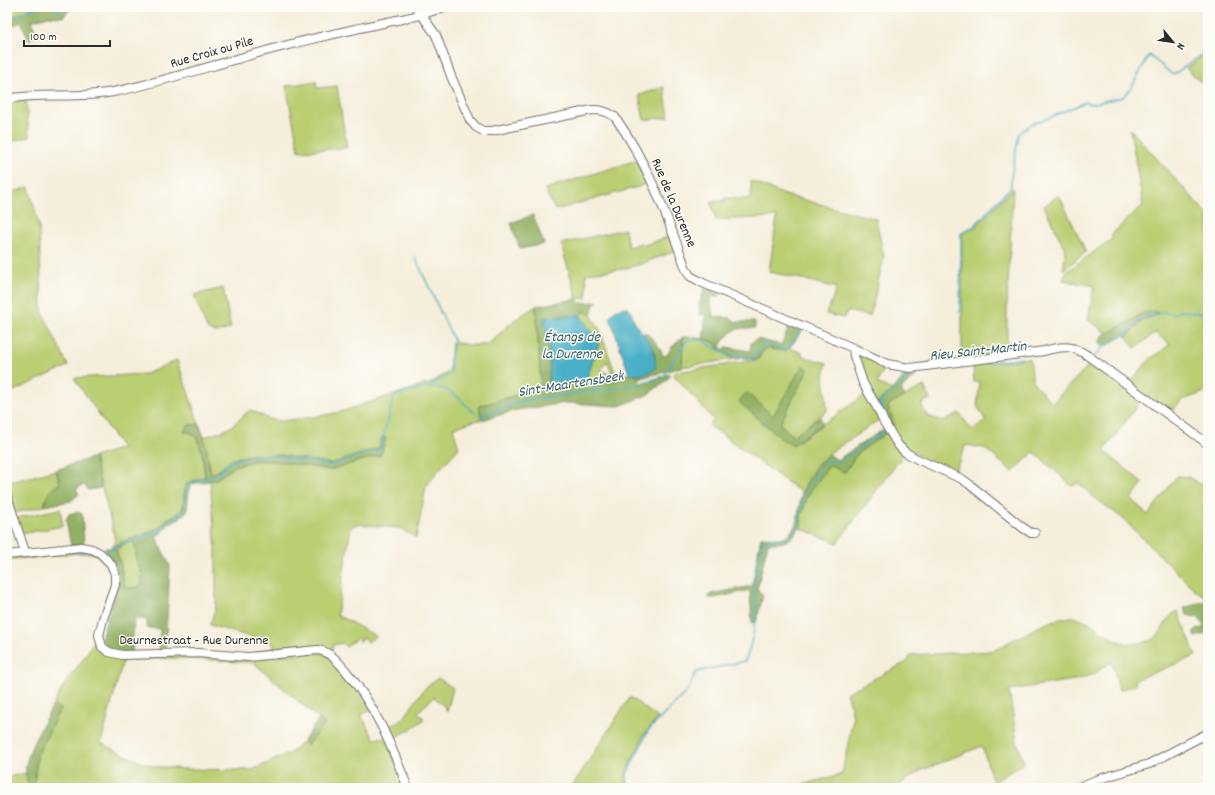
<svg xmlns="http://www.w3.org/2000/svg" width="1215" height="795" font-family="Dekko,sans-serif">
	<rect width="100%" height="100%" fill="#fdfcf7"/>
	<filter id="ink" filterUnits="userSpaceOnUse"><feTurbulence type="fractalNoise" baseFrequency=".025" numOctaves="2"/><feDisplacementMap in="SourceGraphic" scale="8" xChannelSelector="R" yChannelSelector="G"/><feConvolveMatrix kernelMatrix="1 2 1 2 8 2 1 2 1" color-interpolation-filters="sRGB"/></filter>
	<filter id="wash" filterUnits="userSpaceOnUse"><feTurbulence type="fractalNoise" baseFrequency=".012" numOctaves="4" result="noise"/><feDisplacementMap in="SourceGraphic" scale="16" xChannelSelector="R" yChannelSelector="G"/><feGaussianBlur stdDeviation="0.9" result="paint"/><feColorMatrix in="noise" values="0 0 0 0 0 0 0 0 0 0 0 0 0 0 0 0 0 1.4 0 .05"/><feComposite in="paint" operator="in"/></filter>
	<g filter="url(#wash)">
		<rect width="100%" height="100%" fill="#f5eedb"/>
		<!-- green -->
		<path fill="#bace72" stroke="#727c4e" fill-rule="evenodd" d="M7 7H35L7 20Z
			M1208 52V89L1186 68Z
			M316 81 317 88 337 86 347 148 299 151 286 86Z
			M664 87 669 117 644 120 639 95Z
			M15 101H26L29 137 7 142V102Z
			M1130 129 1208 215V391L1182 400 1171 412 1128 384 1151 358 1158 354 1170 344 1155 333 1135 348 1127 337 1143 319 1147 318 1143 313 1127 323 1107 333 1088 320 1094 286 1063 280 1066 272 1113 238 1111 235 1143 205Z
			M637 160 649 182 638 187 555 210 545 189Z
			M751 181 785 195 876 219 884 257 870 316 847 311 844 318 826 314 837 288 798 278 769 272 777 217 716 220 711 202 724 201V198L751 199Z
			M29 187 39 226 42 311 68 366 7 394V194Z
			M1013 188 1007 306V352L962 358V234L975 227Z
			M1059 195 1086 252 1063 270 1065 254 1064 247 1044 206Z
			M625 229 628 247 641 243 642 246 670 236 678 250 638 265 623 269 586 273 587 298 577 299 561 244Z
			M223 288 231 328C222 331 215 335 207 329L194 295Z
			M536 306 541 388 479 406 482 420H477L453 428 459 448 436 473 426 487 416 538 400 528 357 524 351 527 337 615 376 636 368 642 365 638 360 641 357 638 346 647 342 643 333 645 331 653 273 654 274 644 210 625 216 606V552L210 480H215L235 466 257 460 283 462 329 470 381 455 386 438 382 437 379 448 331 464 281 455H252L239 457 227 463 214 474H211L204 437 223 431 232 426 250 410 269 419 282 421 320 416 344 411 367 403 431 383 449 371 452 342 469 345H486L494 339 513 321Z
			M583 311 591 315 599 328 618 380 615 381 607 361 601 369 608 374 610 381H586L598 344 580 315Z
			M683 337C691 337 711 338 717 345 718 346 718 349 720 350 723 354 730 356 734 359L682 367Z
			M767 348 785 351 790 348 802 353V356L827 363 824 376 827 411 793 436 780 424 808 369 773 417 747 393 739 401 782 439 793 445 866 394 880 419 830 453 816 465 802 493 709 425 714 420 673 374 677 372 757 360 761 354Z
			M859 354 885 366 877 383 893 390 877 403 867 384 857 355Z
			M1030 358 1033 382 1052 403 1091 363 1142 399 1104 451 1143 483 1131 499 1148 515 1177 476 1188 477 1201 485 1208 476V596L1203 595 1195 590 1121 517 1095 498 1078 483 1072 486 1034 452 1013 472 984 448 966 445 954 473 907 450 888 429V407L890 404 924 386 930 399 921 404 927 416 943 421 959 413 972 430 986 421 977 406 980 382H974L973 365Z
			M177 360 199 424 196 425H190L184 432C203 429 203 464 205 477L192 481 184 495 183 509 175 516 167 519 160 527 153 531 122 542 111 548 115 542 113 530 94 457 122 448 74 378 146 374Z
			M886 433 904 454 837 543 800 528 801 525V517L808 495 829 465 845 472 857 454 862 450Z
			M56 470 60 484C51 487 46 497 44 506L15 513 7 491V483Z
			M60 509 63 526 21 534 16 518Z
			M134 541 137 561 142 575V584C136 588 130 590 124 586L123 578 116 550 124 544Z
			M75 549C88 549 97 551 106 561 111 566 115 572 114 580 114 601 75 649 116 656L197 655 244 659 315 652C320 652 324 653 327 655 342 664 362 694 372 709L361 715 374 739 385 737 406 788H7V777L26 773 29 787 34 786 37 756 60 709 53 705 66 682 86 655 93 643 98 621 113 583 111 572 97 555 91 553 65 554 32 558 7 559V556ZM179 658 239 662H253L325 724 307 744 304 740 297 748 290 753 252 770 183 769 155 766 143 763 127 756 101 743 123 660Z
			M1178 611 1196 656 1135 680 1136 685 1119 690 1112 661 1094 674 1080 679 1009 690 1017 742 1024 763 993 782 982 746 920 771 899 785 900 788H889L888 786 883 788H791L842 774 853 718 851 706 846 693 907 662 911 655C930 654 950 653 969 652 976 652 986 652 993 650 998 649 1003 646 1007 643 1026 634 1050 618 1071 617 1096 617 1110 650 1141 643 1168 638 1160 619 1178 611Z
			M438 678 453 688 447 712 445 707 434 697 418 712 424 719 413 728 392 739 387 728 404 718 424 689Z
			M630 697 658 718 644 735 627 771 626 775 627 788H571Z"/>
		<!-- forest -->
		<path fill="#93b164" stroke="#5f6e48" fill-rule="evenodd" d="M35 7H72L63 17 48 16 31 21 37 35 29 40 21 22 7 28V20Z
			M533 215 544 244 520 249 511 223Z
			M705 288 720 294 718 298 712 296 710 299 713 316 731 318 736 322H755V328C735 328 731 329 720 346L724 350 726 347 750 351 751 343 757 339 781 345 790 325 802 331C796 338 793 346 785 351L767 348 761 354 758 360 745 358 734 359 720 351 716 344 709 340 703 339 706 315H700L699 304Z
			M577 299 578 303 598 302 594 304 591 315 583 311 580 315 544 318 550 357 549 384 609 381 608 374 611 373 615 381 618 380 616 376 629 374 638 376 652 346 643 336 645 332C653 339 660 346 663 356L667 355 672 347 683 337 682 367 637 379 641 383 670 374 667 380 647 395 619 406 566 403 517 410 482 420 479 406 541 388 536 306Z
			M1153 311 1159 313 1156 316 1143 319 1127 337 1124 335 1122 336 1104 347 1099 343 1102 336 1127 323 1143 313Z
			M802 366 808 369 780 424 793 436 820 417 823 423 793 445 782 439 739 402 744 395 747 393 773 416Z
			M908 370H912L916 376 901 389 905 396 890 404 888 406 894 424 888 429 877 403 897 385Z
			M199 424 204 437 211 474 220 470 233 459 252 455H281L331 464 379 448 382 437 386 438 381 455 329 470 283 462 257 460 235 466 215 480 191 484 189 490 187 511 176 521 169 523 163 532 156 536C160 547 166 556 170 566L165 652H159L160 629 147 628V620L143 619H134L132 653 110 651 101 639 116 590 105 548H111L122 542 153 531 160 527 167 519 178 514 183 509 185 488 187 483 205 477C203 464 203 429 184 432L187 426ZM134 542 137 561 142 575V584L136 588H128L124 586 121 565 116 550 124 544Z
			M884 429 886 433 862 450 857 454 845 472 829 466 808 495 801 517V525L800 528H798C791 543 784 543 768 543L757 589 763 595 756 623H752L750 590 715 598H709V596L711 594 752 586 761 537C768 537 779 540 786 536 801 527 797 505 803 491 810 475 816 465 829 454L837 460Z
			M94 457 101 488 88 490 85 485 79 487 76 489 79 494 71 501 44 506C46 497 51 487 60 484L56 470Z
			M77 512 82 514 84 543 71 546 66 520 69 514Z
			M1208 600V633L1195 637 1193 632 1204 627 1199 618 1187 615 1184 608Z
			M53 705 60 709 37 756 34 786 29 788C27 780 25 773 26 766 29 746 44 723 53 705Z
			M319 719 325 724 307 745 304 740Z"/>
		<!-- water -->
		<path fill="#47afc6" stroke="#396d78" d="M627 307C632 311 632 316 634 321 639 330 648 339 652 347 655 354 656 362 655 369 646 375 639 376 629 374L610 318C615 309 617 308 627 307Z
			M580 315 599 344 586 381 549 384 550 357 544 318Z"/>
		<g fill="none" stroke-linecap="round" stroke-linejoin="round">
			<!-- stream -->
			<path stroke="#47afc6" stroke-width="1.5" d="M55 7 58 12 64 7
				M7 22 12 17 38 7
				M415 257 454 341 450 361 452 373 431 385V386
				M960 312 961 233 974 226 1011 187V178L1019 134 1031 124 1046 119 1085 102 1091 104 1123 97 1131 88 1149 55 1173 75 1208 50
				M1076 353 1090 361
				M1049 354 1067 351
				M1094 357 1104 346 1129 332 1137 322 1143 318 1153 316 1162 312 1174 314 1180 311 1202 313 1208 310
				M984 363 1022 358
				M667 371 676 356 687 340H702L726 354 751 357 756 356 759 353 763 344 784 349H787L802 330
				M879 405 885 397 899 387 910 375 919 370
				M881 405 887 419
				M478 415 481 416 521 401 638 385 664 377 666 373
				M71 552H85
				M107 553 121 544 159 532 166 522 181 514 186 505V493L188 485 197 480 216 476 230 462 241 458 262 455H271L300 461 309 460 327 466 337 464 361 454 378 451 381 447 393 400 395 396 397 395C423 390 434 378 459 398 465 403 468 409 475 413
				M33 556 47 555
				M628 788 627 774 648 731 688 690 696 672 745 661 748 654 753 635 757 606 753 587 763 540 786 539 793 534 798 525 804 493 826 461 839 462 875 438 885 430"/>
		</g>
	</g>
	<g filter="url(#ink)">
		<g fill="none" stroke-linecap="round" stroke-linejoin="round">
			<defs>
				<path id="minor" d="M416 7 436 35 451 76 470 120 476 127 483 131H492L592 110C601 110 607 111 615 117 649 165 666 214 686 269L690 276 703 283 853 348 887 364 910 368 1044 351C1064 345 1074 345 1091 358L1208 444
					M7 99C42 92 78 99 113 92 163 82 212 65 262 52 314 37 368 26 421 15L444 7
					M853 348 854 356 863 383 879 411 884 422 898 445 905 452 917 459 962 479 969 484 1022 527 1031 533H1035
					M7 496 25 552
					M7 555 81 547 92 549 100 553 111 564 115 574V585L103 619 99 635 102 647 109 652 122 655 197 653 248 657 317 650C330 651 338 662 346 671 376 707 391 745 408 788
					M1077 788 1096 780 1149 764 1208 733"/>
			</defs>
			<!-- minor casing -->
			<use href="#minor" stroke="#726f69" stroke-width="10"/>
			<!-- minor -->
			<use href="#minor" stroke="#fff" stroke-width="8"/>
		</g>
	</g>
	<g text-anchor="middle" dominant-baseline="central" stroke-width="3" stroke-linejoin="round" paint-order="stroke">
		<!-- street labels -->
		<g font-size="14" fill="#2b2b2b" stroke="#fdfcf7">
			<text transform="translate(212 53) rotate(-16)">Rue Croix ou Pile</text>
			<text transform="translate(673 203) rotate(67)">Rue de la Durenne</text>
			<text x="194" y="641">Deurnestraat - Rue Durenne</text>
		</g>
		<!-- water labels -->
		<g font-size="15" font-style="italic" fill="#366069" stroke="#fdfcf7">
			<text x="572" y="338">Étangs de<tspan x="572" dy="17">la Durenne</tspan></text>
			<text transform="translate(978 352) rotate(-6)">Rieu Saint-Martin</text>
			<text transform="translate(571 385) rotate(-9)">Sint-Maartensbeek</text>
		</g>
	</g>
	<!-- margin -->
	<rect width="1215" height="795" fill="none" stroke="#fdfcf7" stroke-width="24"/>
	<!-- north arrow -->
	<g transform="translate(1173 42) rotate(119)" stroke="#fdfcf7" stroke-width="3" paint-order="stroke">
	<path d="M0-3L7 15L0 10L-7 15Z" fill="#2b2b2b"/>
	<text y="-6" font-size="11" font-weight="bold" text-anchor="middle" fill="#2b2b2b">N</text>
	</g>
	<!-- scale -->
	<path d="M24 40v6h86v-6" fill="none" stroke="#2b2b2b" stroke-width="2"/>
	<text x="30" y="40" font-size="12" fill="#2b2b2b" stroke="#fdfcf7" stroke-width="3" paint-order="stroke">100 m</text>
</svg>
